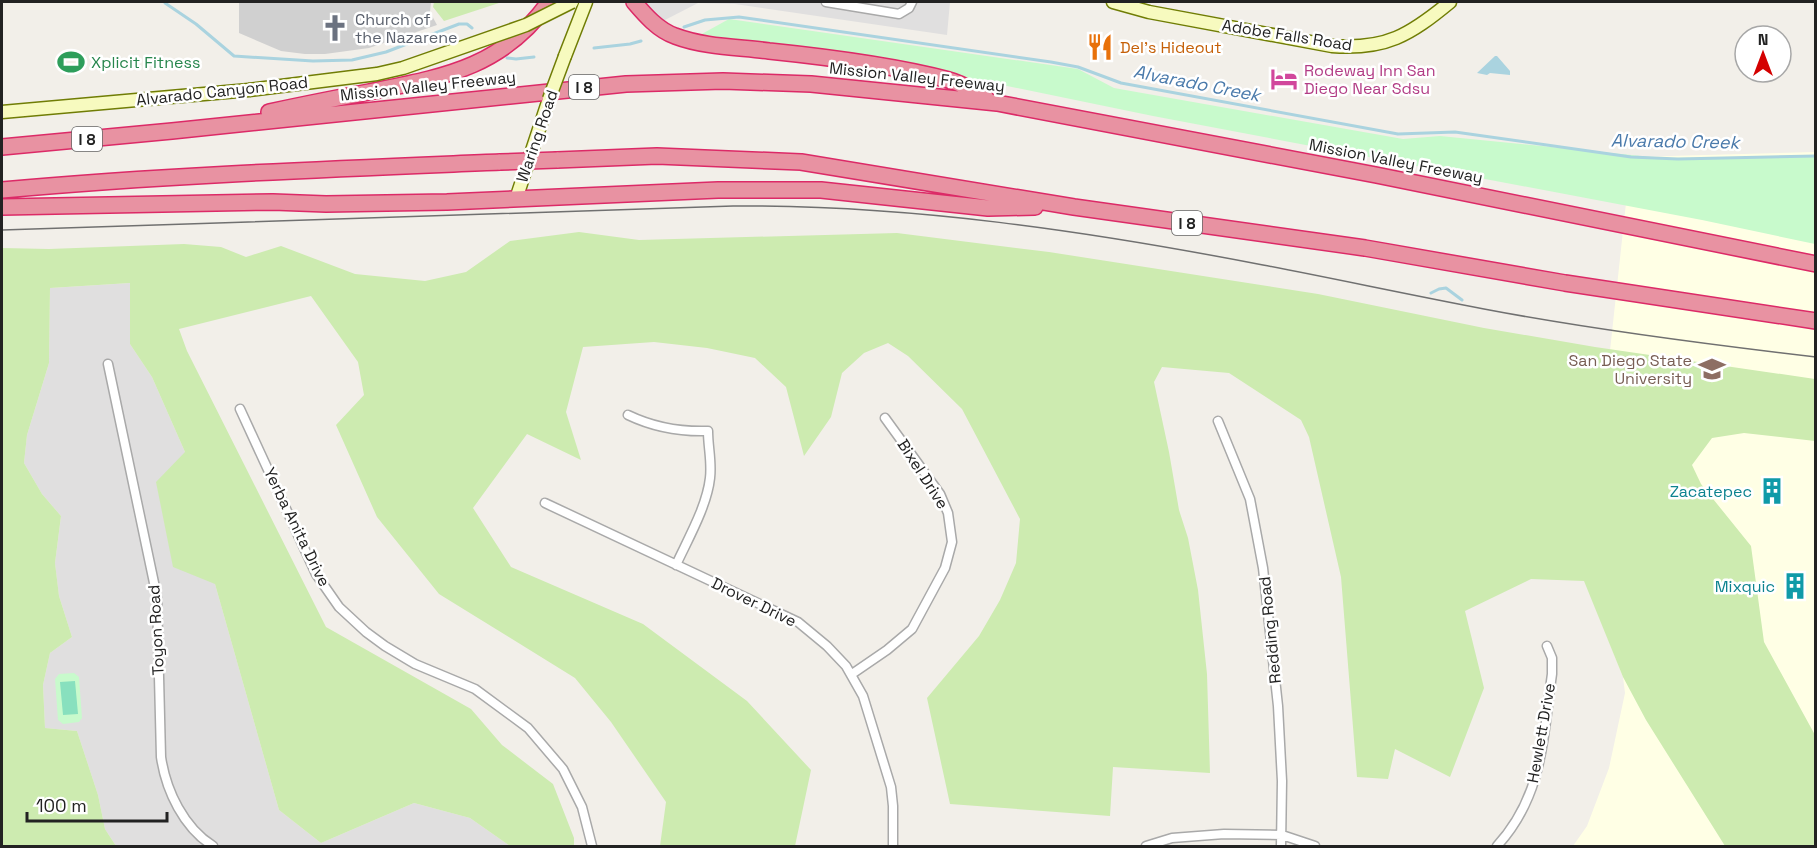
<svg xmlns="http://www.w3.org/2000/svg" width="1817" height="848" font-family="'Space Grotesk',sans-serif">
	<rect width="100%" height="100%" fill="#f2efe9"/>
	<!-- residential -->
	<path fill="#e0dfdf" d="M644 2H950L947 35 735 4 698 3 663 21 654 14Z
		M130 283V344L152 377 185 452 215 584 279 810 321 843 414 803 470 818 510 846H116L105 829 98 795 77 731 45 728 43 685 50 653 72 637 59 596 55 563 61 516 42 494 24 463 27 435 49 363 50 288Z"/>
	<!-- education -->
	<path fill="#ffffe5" d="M1815 152V846H1573L1587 826 1609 768 1625 693 1623 677 1585 581 1631 157Z"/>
	<!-- religious -->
	<path fill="#d0d0d0" d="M239 2H431L430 12 437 25 369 48 325 54H305L281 51 239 33Z"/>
	<!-- grass -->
	<path fill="#cdebb0" d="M434 2H502L444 21 433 7Z
		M579 232 639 240 897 233 1049 252 1318 294 1484 328 1595 347 1815 379V441L1744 433 1712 438 1692 465 1701 484 1751 546 1764 642 1815 735V846H1725L1646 720 1623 677 1584 581 1531 579 1465 611 1484 688 1450 777 1395 749 1388 779 1357 777 1341 577 1309 437 1301 420 1229 373 1162 367 1154 382 1169 452 1179 510 1188 538 1198 590 1207 674 1210 773 1113 767 1110 816 950 804 927 698 979 636 1000 600 1016 563 1020 519 962 409 908 356 888 343 864 353 842 373 831 417 804 456 786 387 755 358 707 348 654 342 583 347 566 412 581 460 527 434 473 508 511 567 643 624 747 701 811 770 795 846H660L666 802 611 722 575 678 439 594 377 517 336 425 364 395 358 362 311 296 179 329 187 351 326 627 471 709 502 745 553 784 574 838V846H510L470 818 414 803 321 843 279 810 215 584 173 567 156 482 185 452 152 377 130 344V283L50 288 49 363 27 435 24 463 42 494 61 516 55 563 59 596 72 637 50 653 43 685 45 728 77 731 98 795 105 829 116 846H2V248L49 249 184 244 221 247 246 257 281 246 355 274 425 281 466 272 510 241Z"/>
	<!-- park -->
	<path fill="#c8facc" d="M729 19 1078 69 1114 88 1403 139 1440 136 1661 158 1815 157V244L1702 220 1153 116 886 61 804 47 700 35Z
		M74 673 79 677 82 718 79 722 63 724 58 720 55 679 59 674Z"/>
	<!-- pitch -->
	<path fill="#88e0be" d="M75 681 78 714 63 715 60 682Z"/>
	<!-- water -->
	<path fill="#aad3df" d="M1495 56H1497L1510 71V75L1490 73 1487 75 1477 73Z"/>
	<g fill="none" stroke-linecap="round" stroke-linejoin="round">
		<!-- stream -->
		<path stroke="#aad3df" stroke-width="3" d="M165 3 196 24 234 56 313 61 352 60 386 52 459 24H467L472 28
			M684 27 705 20 739 17 1051 62 1078 67 1121 83 1398 134 1455 132 1631 157 1678 159 1816 156
			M594 48 630 44 641 41
			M507 58 516 59 534 57
			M1431 293 1439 289 1446 288 1462 300"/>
		<defs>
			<path id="street" d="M826 2 899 14 909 8 912 2
				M108 364 157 597 161 757C166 791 184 828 213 846
				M240 409 316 574 339 607 366 632 385 646 415 664 475 689 528 728 563 769 582 807 592 846
				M628 415C653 427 679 432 708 431 708 447 712 462 710 478 707 506 688 539 676 565
				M1218 421 1250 499 1263 568 1278 706 1282 781 1281 846
				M545 503 798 622 827 646 846 666 863 696 891 787 893 806V846
				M852 674 887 650 912 629 945 568 952 542 948 513 940 494 885 418
				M1146 846 1172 838 1224 834 1282 835 1315 846
				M1497 846C1543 796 1543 738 1552 674V658L1547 646"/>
			<path id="secondary" d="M1113 2 1149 12 1332 46C1386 50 1410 35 1450 2
				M565 56 586 2
				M2 112 249 90
				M516 199 549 99"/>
			<path id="highway" d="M634 2C645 15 658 30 675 36 704 47 738 47 769 51 827 57 893 65 949 80 962 83 974 92 986 98
				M269 112C302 105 336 98 369 92 443 77 502 68 549 2
				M2 147 172 131 626 84 723 81 811 84 997 103 1376 175 1816 264
				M557 160 657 156 801 162 1074 207 1365 248 1565 283 1816 321
				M2 190C168 175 333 169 500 162
				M2 207 273 202 326 204 447 202 718 190H821L988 208 1035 207"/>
		</defs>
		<!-- street casing -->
		<use href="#street" stroke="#a9a9a9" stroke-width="11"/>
		<!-- secondary casing -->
		<use href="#secondary" stroke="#707d05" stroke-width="15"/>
		<!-- highway casing -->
		<use href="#highway" stroke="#dc2a67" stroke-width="18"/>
		<!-- street -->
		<use href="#street" stroke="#fff" stroke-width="8"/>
		<!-- secondary -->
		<use href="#secondary" stroke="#f7fabf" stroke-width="12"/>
		<!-- highway -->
		<use href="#highway" stroke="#e892a2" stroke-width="15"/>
		<!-- tram -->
		<path stroke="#707070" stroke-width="1.5" d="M2 230 733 206C911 205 1088 231 1263 265 1336 279 1410 295 1484 309 1594 330 1704 344 1816 357"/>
		<defs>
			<path id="secondary-bridge" d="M249 90 377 74 403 68 526 25 572 2
				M549 99 565 56"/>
			<path id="highway-bridge" d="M500 162 557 160"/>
		</defs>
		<!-- secondary-bridge casing -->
		<use href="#secondary-bridge" stroke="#707d05" stroke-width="15" stroke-linecap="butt"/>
		<!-- highway-bridge casing -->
		<use href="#highway-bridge" stroke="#dc2a67" stroke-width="18" stroke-linecap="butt"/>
		<!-- secondary-bridge -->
		<use href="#secondary-bridge" stroke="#f7fabf" stroke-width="12"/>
		<!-- highway-bridge -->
		<use href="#highway-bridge" stroke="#e892a2" stroke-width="15"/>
	</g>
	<!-- icons -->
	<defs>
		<symbol id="church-bare" viewBox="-9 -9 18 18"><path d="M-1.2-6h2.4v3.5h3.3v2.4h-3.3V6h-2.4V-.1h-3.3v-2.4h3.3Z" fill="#6b7280" stroke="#fff" stroke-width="2.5" paint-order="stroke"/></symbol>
		<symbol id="restaurant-bare" viewBox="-9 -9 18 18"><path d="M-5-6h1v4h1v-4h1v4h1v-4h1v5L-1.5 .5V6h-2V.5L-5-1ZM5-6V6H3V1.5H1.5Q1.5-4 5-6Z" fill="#e8710a" stroke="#fff" stroke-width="2.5" paint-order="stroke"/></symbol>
		<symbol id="stadium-bare" viewBox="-9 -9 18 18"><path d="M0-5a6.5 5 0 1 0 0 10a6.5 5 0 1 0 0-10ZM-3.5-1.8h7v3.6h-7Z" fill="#2e9e5b" stroke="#fff" stroke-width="2.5" paint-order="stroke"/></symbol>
		<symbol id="hotel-bare" viewBox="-9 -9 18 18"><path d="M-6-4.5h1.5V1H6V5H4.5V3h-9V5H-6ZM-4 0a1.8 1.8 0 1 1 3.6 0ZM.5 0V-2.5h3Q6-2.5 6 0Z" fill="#d1479c" stroke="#fff" stroke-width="2.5" paint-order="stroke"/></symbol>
		<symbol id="university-bare" viewBox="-9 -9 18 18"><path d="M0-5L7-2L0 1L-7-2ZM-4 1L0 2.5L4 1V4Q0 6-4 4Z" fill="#8d6e63" stroke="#fff" stroke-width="2.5" paint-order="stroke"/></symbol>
		<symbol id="building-bare" viewBox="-9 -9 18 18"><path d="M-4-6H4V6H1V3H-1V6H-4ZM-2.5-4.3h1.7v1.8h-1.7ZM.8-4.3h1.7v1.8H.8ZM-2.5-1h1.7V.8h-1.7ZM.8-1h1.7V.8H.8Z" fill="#0f9aa8" stroke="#fff" stroke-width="2.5" paint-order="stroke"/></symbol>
	</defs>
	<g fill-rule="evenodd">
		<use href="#church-bare" x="316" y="9" width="38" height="38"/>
		<use href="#restaurant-bare" x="1081" y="28" width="38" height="38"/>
		<use href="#stadium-bare" x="52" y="43" width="38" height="38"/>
		<use href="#hotel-bare" x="1265" y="60" width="38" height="38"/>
		<use href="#university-bare" x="1693" y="350" width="38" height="38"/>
		<use href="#building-bare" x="1753" y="472" width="38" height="38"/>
		<use href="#building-bare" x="1776" y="567" width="38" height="38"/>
	</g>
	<g text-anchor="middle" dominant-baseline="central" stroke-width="5" stroke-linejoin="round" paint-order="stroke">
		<!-- shield labels -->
		<g fill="#fff" stroke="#646464" stroke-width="1.5">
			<rect x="569" y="75" width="30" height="24" rx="4.5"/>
			<rect x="72" y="127" width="30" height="24" rx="4.5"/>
			<rect x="1172" y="211" width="30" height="24" rx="4.5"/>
		</g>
		<g font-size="15" font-weight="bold" fill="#222">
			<text x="584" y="87">I 8</text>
			<text x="87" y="139">I 8</text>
			<text x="1187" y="223">I 8</text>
		</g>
		<!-- worship labels -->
		<g font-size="16" fill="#5b616d" stroke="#fff" text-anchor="start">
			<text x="355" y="19">Church of<tspan x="355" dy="18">the Nazarene</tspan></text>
		</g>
		<!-- street labels -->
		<g font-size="16" fill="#222" stroke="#fff">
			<text transform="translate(1287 35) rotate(9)">Adobe Falls Road</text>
			<text transform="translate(917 77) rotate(6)">Mission Valley Freeway</text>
			<text transform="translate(428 86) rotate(-6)">Mission Valley Freeway</text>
			<text transform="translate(222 91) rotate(-6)">Alvarado Canyon Road</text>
			<text transform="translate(537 136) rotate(-71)">Waring Road</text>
			<text transform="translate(1396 161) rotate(11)">Mission Valley Freeway</text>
			<text transform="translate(923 474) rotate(57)">Bixel Drive</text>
			<text transform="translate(297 527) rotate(64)">Yerba Anita Drive</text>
			<text transform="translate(754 602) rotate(26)">Drover Drive</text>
			<text transform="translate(156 630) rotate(-93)">Toyon Road</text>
			<text transform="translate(1270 630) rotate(-96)">Redding Road</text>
			<text transform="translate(1541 733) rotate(-80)">Hewlett Drive</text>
		</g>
		<!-- food labels -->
		<g font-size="16" fill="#c56008" stroke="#fff" text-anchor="start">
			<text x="1120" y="47">Del’s Hideout</text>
		</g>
		<!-- leisure labels -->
		<g font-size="16" fill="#27864d" stroke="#fff" text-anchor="start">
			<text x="91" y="62">Xplicit Fitness</text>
		</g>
		<!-- hotel labels -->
		<g font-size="16" fill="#b23c85" stroke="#fff" text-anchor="start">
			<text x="1304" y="70">Rodeway Inn San<tspan x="1304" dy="18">Diego Near Sdsu</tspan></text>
		</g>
		<!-- education labels -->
		<g font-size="16" fill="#785e54" stroke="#fff" text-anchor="end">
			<text x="1692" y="360">San Diego State<tspan x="1692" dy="18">University</tspan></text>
		</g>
		<!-- culture labels -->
		<g font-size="16" fill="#0d838f" stroke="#fff" text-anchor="end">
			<text x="1752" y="491">Zacatepec</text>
			<text x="1775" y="586">Mixquic</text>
		</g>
		<!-- water labels -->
		<g font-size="18" font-style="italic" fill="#4a7aab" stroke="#fff">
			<text transform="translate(1197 83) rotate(11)">Alvarado Creek</text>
			<text transform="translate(1675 141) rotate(1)">Alvarado Creek</text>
		</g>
	</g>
	<!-- border -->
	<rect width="1817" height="848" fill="none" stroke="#222222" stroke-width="6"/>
	<!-- north arrow -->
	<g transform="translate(1763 54)"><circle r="28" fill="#ffffff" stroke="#a7a7a7" stroke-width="1.5"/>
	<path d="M0-4.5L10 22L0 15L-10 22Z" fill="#d40000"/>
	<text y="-9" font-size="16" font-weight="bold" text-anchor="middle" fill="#222222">N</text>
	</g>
	<!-- scale -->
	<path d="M27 812v9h140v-9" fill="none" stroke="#222222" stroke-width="3"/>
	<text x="36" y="812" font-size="18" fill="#222222" stroke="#ffffff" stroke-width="4.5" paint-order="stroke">100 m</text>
</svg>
